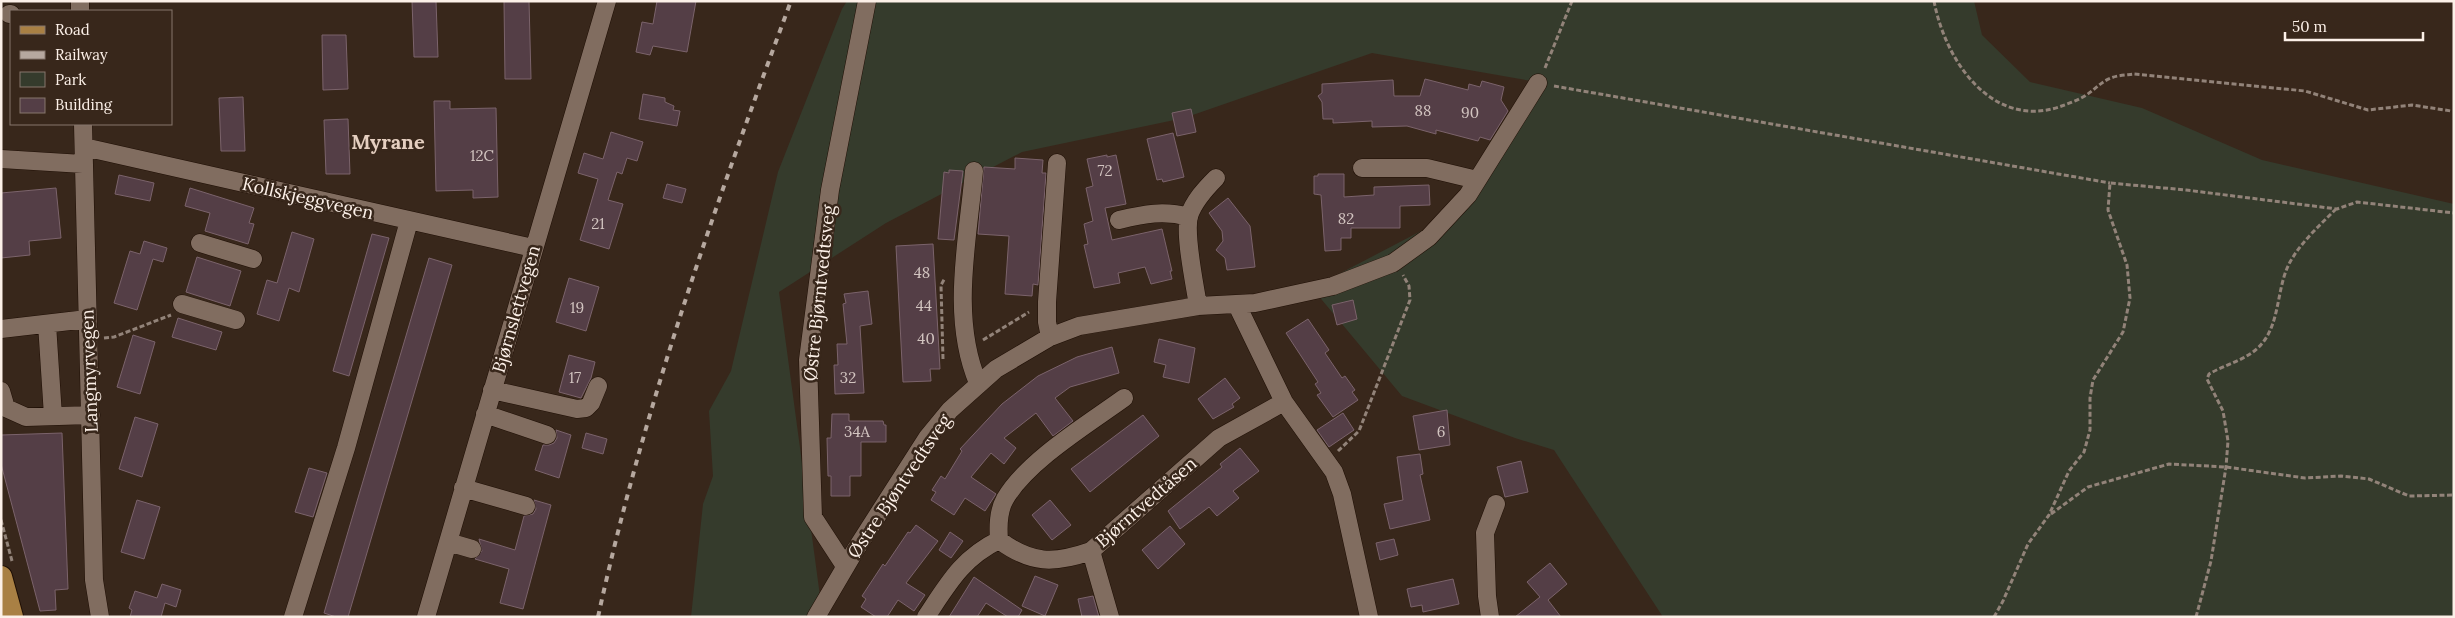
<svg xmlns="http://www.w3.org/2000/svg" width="2455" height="618" font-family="Lora,serif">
	<rect width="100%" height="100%" fill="#38271b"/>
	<!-- green -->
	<path fill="#353b2c" d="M847 1H1974L1982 35 2030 82 2142 108 2262 160 2454 204V617H1663L1554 450 1515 438 1402 396 1312 288 1465 208 1531 81 1372 53 1184 118 1022 152 886 223 779 292 820 596 808 617H691L703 504 713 476 709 411 731 371 778 172 842 9Z"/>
	<!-- building -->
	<path fill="#543e46" stroke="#7b636b" d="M412 1H436L438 57H414Z
		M504 1H529L531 79H505Z
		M657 1H696L687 52 653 46 650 55 636 52 642 22 653 24Z
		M322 35H346L348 89 323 90Z
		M1425 79 1468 90 1469 84 1480 87 1482 81 1504 87 1501 100 1508 111 1490 140 1480 137 1478 141 1436 130V134L1407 126 1372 127V121L1333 123V119H1323L1322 102 1318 96 1322 93V84L1393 80 1394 96H1420Z
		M643 94 665 98V102L674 106 673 110 680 111 677 126 639 119Z
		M243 97 245 151H221L219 98Z
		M434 101H450V109L496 108 498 197 473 198V190L436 191Z
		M1191 109 1196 132 1177 136 1172 113Z
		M348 119 350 174H326L324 120Z
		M611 132 643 142 637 161 627 158 622 174 617 172 608 200 623 204 609 249 580 240 598 179 578 173 584 153 603 159Z
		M1173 133 1184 177 1163 182 1162 179 1157 180 1147 139Z
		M1107 155V157L1116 155 1126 204 1105 208 1112 240 1162 229 1172 271H1170L1172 279 1151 284 1145 267 1118 273 1120 283 1094 288 1084 245 1088 244 1084 224 1093 221 1086 188 1093 186 1087 159Z
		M1015 158 1043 160 1042 173H1046L1038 285 1033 284 1032 296 1005 294 1009 236 978 234 984 167 1015 169Z
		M949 170 963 171 954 240 938 239 944 172 949 173Z
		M1318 174H1344V197L1374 195V187L1429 185 1430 205 1400 206V228H1351V238H1341V250L1325 251 1321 195 1314 194V176H1318Z
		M119 175 154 183 150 201 115 194Z
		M667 184 686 189 682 203 663 198Z
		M56 188 61 238 29 241 30 255 1 258V193Z
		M190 188 254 208 249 223 254 224 248 244 205 231 210 213 185 206Z
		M1228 198 1250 226 1255 267 1227 270 1225 258 1216 250 1223 241 1222 231 1209 213Z
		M292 232 314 239 299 292 289 288 279 321 257 314 267 280 277 283Z
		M372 234 389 238 349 376 333 371Z
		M144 241 167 248 163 262 153 259 137 310 114 303 130 251 140 254Z
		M933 244 940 369H930L931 381 903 382 896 246Z
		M197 257 241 271 230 306 186 292Z
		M429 258 452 265 348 617H336L324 613Z
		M569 278 599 287 586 331 556 322Z
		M868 291 872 324 860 326 864 393 835 394 834 365H838L837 344H847L843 304 846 303 844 294Z
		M1353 300 1357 319 1337 325 1332 305Z
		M178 318 222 332 216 350 172 337Z
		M1308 319 1329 350 1325 353 1342 378 1345 376 1355 390 1352 392 1358 400 1333 417 1317 395 1321 393 1315 384 1318 382 1286 333Z
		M133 335 155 342 140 394 117 387Z
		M1159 339 1195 348 1189 383 1163 377 1166 365 1154 362Z
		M1112 347 1119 373 1070 387 1055 398 1073 421 1053 436 1036 413 1004 438 1016 448 1004 464 991 453 971 477 996 494 985 511 965 498 954 515 931 500 936 492 932 490 941 476 945 479 962 451 960 449 1002 404 1038 376 1077 357Z
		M569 355 595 362 591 378 581 398 559 392Z
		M1225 378 1240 398 1232 404 1234 407 1213 419 1198 399Z
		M1447 410 1450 445 1419 450 1413 416Z
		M1343 413 1354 430 1329 447 1317 430Z
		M832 414H849V421H883L884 425H886V442H861V476H850V496H831V476H828L827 438H831Z
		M1143 415 1159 436 1090 492 1071 469Z
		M135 417 158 424 142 477 119 469Z
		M556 430 571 435 559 478 535 470 543 445H549L554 443 557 438Z
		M62 433 68 589 55 590 56 610 40 611 1 464V435Z
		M586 433 607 439 603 454 582 448Z
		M1240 448 1259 471 1233 491 1239 498 1217 516 1209 507 1180 529 1168 511 1222 467 1220 464Z
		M1420 454 1423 474 1420 475 1430 520 1390 529 1384 504 1403 500 1397 457Z
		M1521 461 1528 492 1505 497 1497 467Z
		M309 468 327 473 313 517 295 512Z
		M137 500 160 507 144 559 121 552Z
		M534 500 551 505 523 609 500 603 509 569 475 559 482 551 479 539 515 550 524 516 533 514 536 509Z
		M1050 500 1071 525 1052 540 1032 515Z
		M916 525 938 541 906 583 925 595 914 611 898 600 887 617H876L861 607 866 599 862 596 883 564 885 566 908 532 910 533Z
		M1170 526 1185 544 1158 569 1142 550Z
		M950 532 963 541 951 558 939 550Z
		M1394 539 1398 555 1380 560 1376 543Z
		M1550 563 1567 584 1548 600 1561 617H1515L1540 597 1527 582Z
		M1035 576 1058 585 1045 616 1022 606Z
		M974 577 1022 610 1018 617H1008L986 603 977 617H949Z
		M1453 579 1459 604 1423 612 1422 605 1411 607 1407 589Z
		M162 584 181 590 176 607 165 603 161 617H130L132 610 129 608 135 591 157 598Z
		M1093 596 1099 617H1082L1078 599Z"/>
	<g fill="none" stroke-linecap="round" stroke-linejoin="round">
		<defs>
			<path id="minor" d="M80 11V1
				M9 14H11
				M83 124 94 580 100 617
				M84 147 533 248
				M1 159 83 164
				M1362 168H1427L1477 180
				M974 171C968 240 950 317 978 383
				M1119 220C1144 214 1164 210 1189 217
				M200 243 253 259
				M182 304 236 320
				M1237 305 1284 402 1334 472 1342 494 1369 617
				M1198 306C1195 285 1184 235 1189 216 1194 201 1205 189 1216 178
				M47 324 53 416
				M1 329 87 319
				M1050 337 1047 322V302L1057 163
				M492 390 577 409 586 408 591 403 598 386
				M1 391 6 408 26 417 91 415
				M1124 398C1088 424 1027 461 1005 499 998 511 998 527 999 540 1031 564 1054 564 1091 551L1219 438 1284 402
				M485 414 547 435
				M463 488 526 506
				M448 542 472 549
				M1091 551 1110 617
				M845 566 813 517 808 360 830 190 867 1
				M293 617 346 448 409 221
				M426 617 607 1
				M816 617 856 549 927 438 950 410 996 369 1050 337 1079 326 1198 306 1255 303 1333 286 1393 263 1429 237 1468 195 1538 83
				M926 617C948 584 962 558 999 540
				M1490 617 1487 596 1485 533 1496 504"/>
			<path id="major" d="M1 577 12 617"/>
		</defs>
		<!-- minor casing -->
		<use href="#minor" stroke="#1f0f05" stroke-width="19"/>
		<!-- major casing -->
		<use href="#major" stroke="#1f0f05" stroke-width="24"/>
		<!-- path -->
		<path stroke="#928379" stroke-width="3" stroke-dasharray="5 2.5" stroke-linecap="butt" d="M1934 1C1945 60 1991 129 2059 107 2067 104 2076 101 2083 97 2094 91 2100 82 2111 78 2118 75 2127 75 2134 74L2305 91 2368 110 2412 105 2451 111
			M1545 68 1572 1
			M1554 86 2110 183
			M104 338 114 337 171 315
			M983 340 1029 312
			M943 359 941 285 945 278
			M1338 451 1359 431 1410 300 1409 286 1403 275
			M2051 514 2088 487 2169 464 2226 467 2305 478 2341 476 2369 479 2409 496 2454 495
			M1 520 12 561
			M1994 617 2003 601 2028 544 2049 515 2069 471 2084 452 2090 430V398L2093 380 2123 332 2130 298 2127 265 2108 210 2110 183 2186 190 2337 209 2357 202 2454 213
			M2196 617 2211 561 2226 467 2228 441 2223 411 2207 379 2209 374C2228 363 2251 359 2264 341 2280 319 2277 288 2289 264 2300 243 2319 226 2336 209"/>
		<!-- minor -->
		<use href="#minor" stroke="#816d60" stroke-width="18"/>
		<!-- major -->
		<use href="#major" stroke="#a98044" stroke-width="22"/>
		<!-- rail -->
		<path stroke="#b6a89f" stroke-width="4" stroke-dasharray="6 6" stroke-linecap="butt" d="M598 617C644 406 716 203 791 1"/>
	</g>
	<g text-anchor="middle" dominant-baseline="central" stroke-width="5" stroke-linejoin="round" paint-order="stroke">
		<!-- number labels -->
		<g font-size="15" fill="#d2c4c0">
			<text x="1423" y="110">88</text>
			<text x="1470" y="112">90</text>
			<text x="482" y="155">12C</text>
			<text x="1105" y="170">72</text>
			<text x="1346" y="218">82</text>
			<text x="598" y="223">21</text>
			<text x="922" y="272">48</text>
			<text x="924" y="305">44</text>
			<text x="577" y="307">19</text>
			<text x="926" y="338">40</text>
			<text x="575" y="377">17</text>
			<text x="848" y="377">32</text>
			<text x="857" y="431">34A</text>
			<text x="1441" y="431">6</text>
		</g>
		<!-- street labels -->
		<g font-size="18" fill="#fcf0e8" stroke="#38271b">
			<text transform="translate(308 198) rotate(13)">Kollskjeggvegen</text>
			<text transform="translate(819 293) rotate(-84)">Østre Bjørntvedtsveg</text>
			<text transform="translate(516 309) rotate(-74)">Bjørnslettvegen</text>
			<text transform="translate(89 371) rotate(-92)">Langmyrvegen</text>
			<text transform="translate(899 486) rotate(-56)">Østre Bjøntvedtsveg</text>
			<text transform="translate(1146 502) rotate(-41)">Bjørntvedtåsen</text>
		</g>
		<!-- quarter labels -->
		<g font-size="20" font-weight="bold" fill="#e5cfc0" stroke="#38271b">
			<text x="388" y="141">Myrane</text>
		</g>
	</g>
	<!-- border -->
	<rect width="2455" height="618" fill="none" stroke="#fcf0e8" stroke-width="5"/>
	<!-- legend -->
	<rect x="10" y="10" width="162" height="115" fill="#38271b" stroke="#86776d"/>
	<rect x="20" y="26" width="25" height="8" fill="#a98044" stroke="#86776d"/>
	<text x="55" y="35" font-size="15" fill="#fcf0e8">Road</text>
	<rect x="20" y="51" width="25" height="8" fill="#b6a89f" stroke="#86776d"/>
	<text x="55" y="60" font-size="15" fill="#fcf0e8">Railway</text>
	<rect x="20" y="72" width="25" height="15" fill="#353b2c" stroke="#86776d"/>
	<text x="55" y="85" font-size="15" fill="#fcf0e8">Park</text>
	<rect x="20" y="98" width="25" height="15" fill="#543e46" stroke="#86776d"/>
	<text x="55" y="110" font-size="15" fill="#fcf0e8">Building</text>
	<!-- scale -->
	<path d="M2285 32v8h138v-8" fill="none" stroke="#fcf0e8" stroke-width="2.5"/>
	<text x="2292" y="32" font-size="15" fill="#fcf0e8" stroke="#38271b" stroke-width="4" paint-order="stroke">50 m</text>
</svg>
